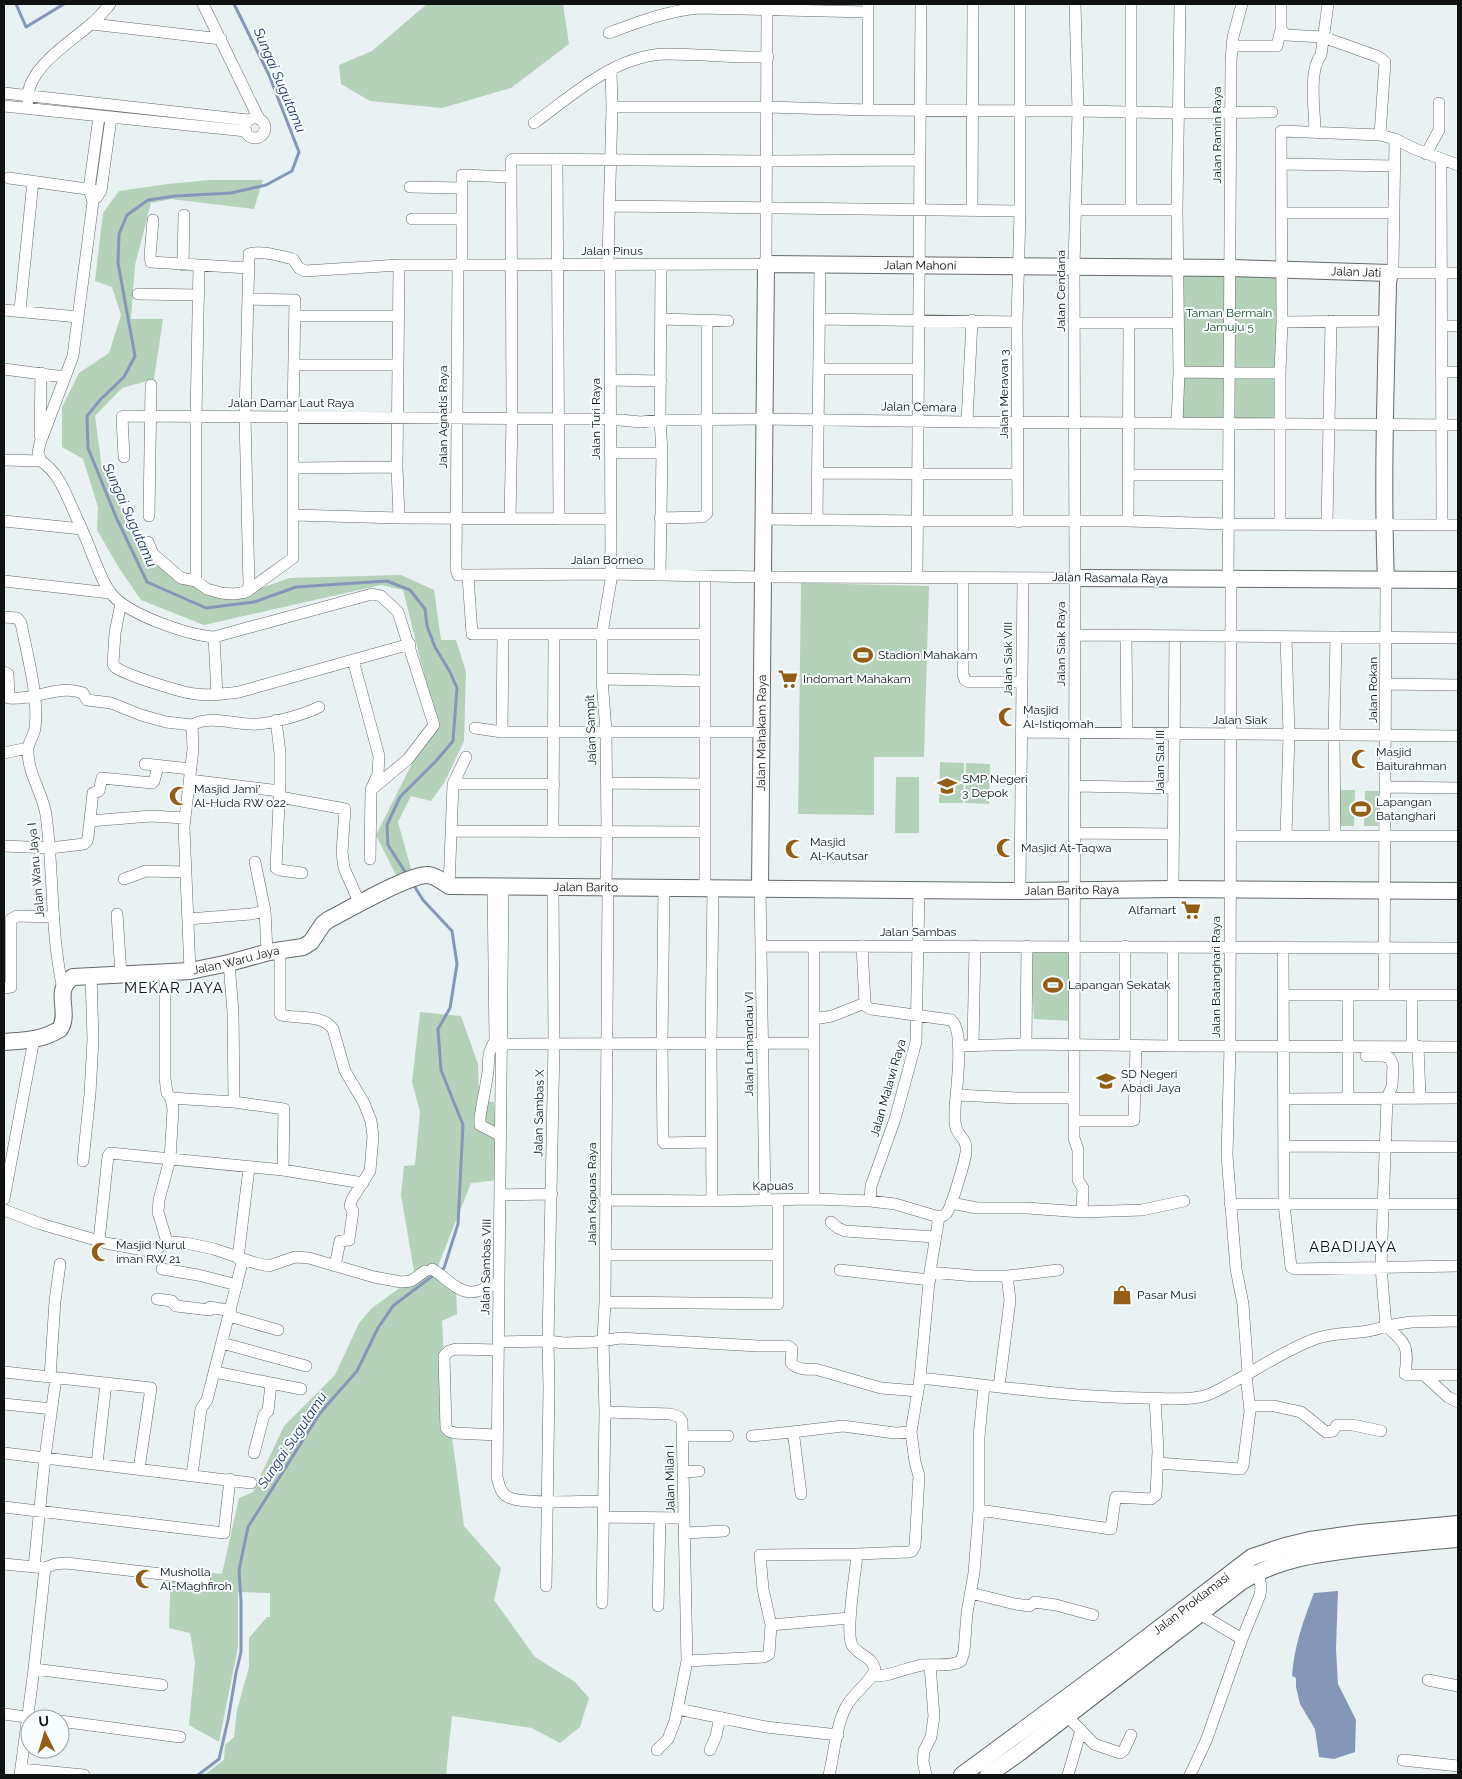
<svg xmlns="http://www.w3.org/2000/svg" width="1462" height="1779" font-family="Raleway,sans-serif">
	<rect width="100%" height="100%" fill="#eaf1f2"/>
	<!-- green -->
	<path fill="#b4d1ba" d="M427 4H563L569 44 511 88 442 108 370 101 341 84 339 65 372 51Z
		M209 180H263L254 209 171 199 151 203 135 265 131 319H163L154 379 122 388 95 416 102 469 138 543 169 572 244 594 290 578 401 575 434 590 441 640H456L466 672 464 741 444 783 431 801 411 796 398 822 411 869 397 877 376 835 435 718 403 590 381 585 204 625 141 600 119 568 97 530 98 507 83 459 62 447V407L79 373 109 353 121 315 112 287 95 281 103 213 119 191 168 184Z
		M1177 267 1281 269V423H1177Z
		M801 583 929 586 924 757H874V815L798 814Z
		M940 762 964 763 963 803H939Z
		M966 763 990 764 989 804 965 803Z
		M896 777H919V833H895Z
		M1340 790H1355L1354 826H1339Z
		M1365 791H1379L1378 826H1364Z
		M1072 950 1074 1021 1034 1019 1030 951Z
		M420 1012 461 1016 478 1064 479 1101 494 1102 499 1180 471 1183 438 1266 456 1290 457 1314 442 1321 446 1392 464 1526 501 1568 494 1600 535 1657 575 1682 589 1698 580 1727 560 1743 532 1728 452 1716 446 1775H204L224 1760 225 1745 234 1737 237 1710 249 1667V1638L267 1617H270V1593L238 1592V1647L219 1742 189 1725 195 1662 190 1633 169 1628 171 1569 222 1574 239 1498 253 1492 284 1426 335 1375 359 1323 372 1308 415 1277 401 1195 404 1166 415 1165 420 1112 412 1082Z"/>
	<!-- water -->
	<path fill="#8597b8" d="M1338 1591 1336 1649 1338 1684 1356 1720 1355 1752 1334 1759 1319 1757 1315 1729 1300 1704 1296 1687V1678L1292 1676C1294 1647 1303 1621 1314 1593Z"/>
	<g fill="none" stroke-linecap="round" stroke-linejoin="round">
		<!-- stream -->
		<path stroke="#8597b8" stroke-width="3" d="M16 4 26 27 64 4
			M234 4 269 75 299 152 292 171 266 185 231 193 175 196 148 200 127 215 119 234 118 263 135 356 124 377 101 399 87 416 88 448 116 517 147 582 206 608 254 602 296 587 387 581 410 590 425 609 427 626 435 647 450 672 457 688 453 741 436 761 400 797 387 825 388 845 407 875
			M413 884 423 900 452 931 457 964 450 1008 438 1029 441 1070 463 1125 458 1224 444 1268 440 1271
			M198 1775 219 1759 228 1720 236 1673 241 1652V1601L239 1570 248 1527 320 1413 357 1371 378 1328 393 1306 435 1274"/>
		<defs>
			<path id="street" d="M203 4 259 119
				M1075 4 1078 111 1074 267 1075 578 1074 1098V1138L1078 1150V1180L1083 1188 1082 1212
				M1131 4V210
				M92 24 221 39
				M1281 29 1286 35 1323 37 1379 57 1385 62 1380 135
				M609 33C638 22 667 11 699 8L868 12
				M1232 46H1277L1281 29V4
				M4 93 248 120
				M28 101C25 69 71 42 91 24 98 19 104 11 110 4
				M4 106 246 131
				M612 107H767L868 110 1078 111 1179 113 1272 112
				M868 110V4
				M99 117 89 189 93 202 73 356 40 443 38 453 41 461C57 472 63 487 71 505 78 521 86 537 92 554 97 566 102 581 110 592 125 614 188 635 214 637L372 594 381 596 398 612 434 725 408 759 371 790
				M245 128a10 10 0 1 1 20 0a10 10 0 1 1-20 0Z
				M534 123C573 95 616 54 668 54 701 54 734 58 768 57
				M1315 132C1315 111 1308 71 1321 55L1328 4
				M1395 139 1393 266 1390 273H1458
				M1426 154 1439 130V103
				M557 159 559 519
				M1441 160 1442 525
				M1282 164 1395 166
				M9 178 101 191
				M410 187 461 188
				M97 197 101 191 111 118
				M611 206 1020 211
				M1075 210H1177
				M972 211 973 4
				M1282 213H1394
				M412 219H461
				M153 220 150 256 151 262 248 268
				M458 264 456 569 458 575 610 574 762 577 1075 578
				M462 264V175L511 177
				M183 265 184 215
				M399 265 397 467 399 518
				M138 294 199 295
				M4 310 78 317
				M20 310 33 181
				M295 316H398
				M661 319 728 321
				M819 319 1017 322
				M1282 322 1387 321
				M1074 323H1178
				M1441 326H1458
				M294 365H398
				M4 369 64 377
				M819 369H919
				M1179 372 1280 373
				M1441 372H1458
				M610 380 661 381
				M967 422 972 320
				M1177 423 1179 372 1177 210 1180 4
				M40 436 41 373
				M610 453H662
				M124 457 122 417 124 416 609 419 641 422 660 420 763 419 967 422 1458 425
				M4 460 41 461
				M294 468 397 467
				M817 473 1018 474
				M1129 475H1228
				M294 515 399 518 610 519
				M149 516 151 385
				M510 518 512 419 511 161 513 159 773 161 920 160
				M660 518 703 517 707 513V321
				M763 519 917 521H1128L1228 524 1458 525
				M817 519 820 266
				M4 521 82 529
				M1128 521 1129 324
				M1018 522 1017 322 1020 211V4
				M1280 524V373L1282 322 1281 131 1380 135 1395 139 1415 149 1458 165
				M1327 524 1331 321
				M148 542 153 554 181 578 196 581 207 589 221 593 234 594 246 592 293 558V416L295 300 248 299
				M660 574 662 453 660 420 661 265
				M468 576 472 634H705
				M917 578 921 4
				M963 578V674L965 680 969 682H1022
				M1228 580 1231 60 1233 37 1242 4
				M1231 580 1230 1047 1227 1155 1236 1269 1243 1304 1248 1374
				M4 581 110 593
				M196 581V416L199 265
				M246 592 249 586 245 416 249 254C262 250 279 256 293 259L299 268 305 271 399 265 766 264 767 4
				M121 603 115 633 113 664 115 667C125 675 183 693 196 694 210 696 224 694 239 692L410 644
				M4 617 17 618 21 623C27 655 39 696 35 728 34 736 28 743 28 749 27 773 43 793 46 815 54 873 50 932 63 989
				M1075 635 1458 638
				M1126 636 1127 733
				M214 637 217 695
				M353 660 379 756 378 774 371 790 370 859
				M4 672 8 674 9 698C35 701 57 684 83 693L87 700 111 703 141 715 166 722 192 725 193 749 184 827 190 971
				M602 679 705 681
				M1386 684 1458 685
				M276 720 280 753V783L276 868 280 870 302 873
				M192 725C213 714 236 726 258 724 273 723 306 714 319 707
				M475 728 502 732H761
				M502 732 503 634
				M1021 732 1458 736
				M4 753 28 748
				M145 764 190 769
				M189 780 280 791
				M606 783 705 784
				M453 784H554
				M1075 786 1174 788
				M1386 787 1458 788
				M280 797 345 809 342 852 344 868 360 904
				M90 821 151 816 185 818
				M451 831 705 832
				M553 831 554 634
				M1075 833 1174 834
				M1231 836H1458
				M1286 836 1289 734 1286 637
				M1335 836 1334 736 1336 637
				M4 846 50 848 84 844 87 841 88 837 93 793 99 791 102 778 152 783 154 781 158 767
				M255 862 265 911 267 952
				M124 879 146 871 186 872
				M449 886 453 784 466 757
				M493 886 495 1041C487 1054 489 1058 488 1071 486 1087 482 1103 480 1118V1125L501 1136
				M503 886 497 1477C499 1484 500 1493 508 1497 522 1505 585 1501 604 1501
				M606 886 607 831 606 731 602 679V633L611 580 610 269 608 258 612 107 611 70
				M664 888 662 1043 663 1141 664 1143 712 1142
				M705 888V576
				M760 888 765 1200
				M1173 889 1175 636
				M1020 891 1023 578
				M117 914 121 974
				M188 919 251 914 265 911
				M762 946C994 946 1226 948 1458 948
				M814 946V1199
				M862 946 865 1003
				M1125 946V1046
				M1173 947V1046
				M1283 948 1284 1204 1291 1267 1295 1269 1458 1266
				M280 950V1013L281 1015C298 1019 322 1014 333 1029L345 1071 364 1103 371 1121 373 1136 370 1171 352 1199 350 1206 353 1211 349 1240 340 1241 335 1266
				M229 963 233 1012 234 1102
				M165 972V1078L167 1093 171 1098 173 1109 170 1159 159 1200 158 1212 167 1242
				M4 988 11 987V919L17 916 54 917
				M1284 995H1458
				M1384 995 1386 580
				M1412 995V1046
				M865 1003 867 1007 871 1009 951 1020C963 1029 958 1071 957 1086 956 1099 953 1116 956 1128 960 1139 967 1138 966 1152 965 1161 951 1209 946 1214 944 1216 942 1216 939 1217
				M814 1019 832 1016 865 1003
				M503 1044 814 1043
				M1026 1044 1027 946
				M973 1045 975 946
				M958 1046 1026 1044 1173 1046 1458 1047
				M1418 1046 1420 1097
				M957 1095 1017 1098H1074
				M171 1098 234 1102 284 1109 283 1170
				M1348 1098V995
				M1284 1099 1458 1098
				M1074 1121H1129L1134 1120 1136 1046
				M1285 1146 1458 1147
				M83 1161 90 1094 93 1039 91 975
				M501 1195 552 1194
				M4 1199 34 1039
				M605 1200 712 1201 814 1199 870 1201 895 1204 939 1217
				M712 1201 711 1043 713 889
				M870 1201 871 1186 895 1119 916 1042 919 890
				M951 1203 977 1208H1027L1082 1212 1142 1210 1184 1201
				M1230 1204H1458
				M4 1210 41 1224 106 1243 149 1251 157 1249 167 1242
				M831 1222 838 1228 845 1231 935 1237
				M99 1241 108 1156 110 1153 283 1170 363 1183
				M167 1242 186 1243 214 1249 255 1263 269 1266 295 1257 309 1258 374 1277 401 1282 411 1281 425 1271
				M605 1255H778
				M238 1258 249 1168
				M162 1269 198 1275 237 1285
				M432 1269C444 1276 457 1292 471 1292 480 1292 490 1286 498 1283
				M840 1270 930 1280
				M930 1272 974 1276H1007L1010 1300 999 1387
				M1007 1276 1058 1270
				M157 1299 172 1301 176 1306 210 1310V1307L231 1311
				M605 1302 778 1304V1200
				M229 1316 278 1330
				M1386 1326C1406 1343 1409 1346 1405 1374L1407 1375H1424L1448 1397 1458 1402
				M1386 1326 1411 1322 1458 1321
				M498 1342 548 1341 564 1343 595 1342 620 1338 758 1346H788L792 1349 791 1363C796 1369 807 1370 815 1369L881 1388 918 1391
				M222 1343 306 1366
				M4 1372 151 1388 139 1469
				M215 1372 301 1389
				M1424 1375H1458
				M50 1377 55 1301 60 1264
				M920 1378C995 1386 1069 1397 1143 1398 1162 1398 1185 1401 1204 1396 1215 1393 1225 1386 1235 1381 1261 1367 1287 1349 1315 1339 1338 1330 1363 1336 1386 1326L1381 1267 1387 1098 1392 1086 1393 1065 1390 1058 1383 1056H1366
				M4 1404 52 1409
				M1250 1406H1274L1301 1412 1326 1432 1333 1431 1337 1425H1353L1381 1431
				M605 1412 671 1414 679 1417 682 1421 687 1661 675 1721 668 1739 657 1750
				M497 1435 455 1433 449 1431 446 1428 444 1356 449 1351 456 1349 498 1350
				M683 1436H728
				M752 1436 792 1432
				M4 1453 251 1483
				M254 1453 264 1415 268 1411 271 1384
				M1157 1463 1241 1469 1243 1466 1250 1411 1246 1375
				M97 1464 106 1383
				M683 1472 699 1471
				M192 1475 201 1409 207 1400 243 1259
				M801 1494 794 1438 792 1432 843 1426 895 1433 911 1432
				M4 1507 224 1533 230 1479
				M979 1510 1111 1529 1115 1500 1116 1497 1151 1499 1156 1495 1158 1451 1155 1398
				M604 1517 684 1518
				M685 1533 724 1531
				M4 1564 45 1568 55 1564 66 1563 205 1579
				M34 1567 45 1457 56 1378
				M546 1586 549 1389 548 1341 554 1044 553 886
				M971 1593 1015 1604 1029 1606 1035 1602 1056 1605 1093 1615
				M602 1603 605 1412 603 1340 605 1302 608 887
				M658 1606 660 1518
				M771 1625 850 1618
				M1242 1639 1260 1595 1261 1587 1258 1571
				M687 1661 764 1657 769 1654 771 1625 763 1589 760 1555 857 1554
				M34 1669 162 1685
				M872 1676C890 1677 905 1668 922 1665 934 1664 951 1667 961 1661L964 1652 967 1613 974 1573 979 1510V1437L984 1386
				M1428 1680 1458 1686
				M678 1709 766 1727 838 1735
				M4 1714 40 1719
				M1067 1716 1094 1744 1120 1753 1124 1750 1131 1735
				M60 1721 180 1737
				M710 1750 716 1736 720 1717
				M1403 1760 1458 1766
				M21 1769 84 1775
				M20 1775 34 1669 45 1568
				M829 1775C834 1755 836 1725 846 1707 853 1693 869 1684 875 1670 873 1656 857 1655 852 1645 845 1631 856 1572 857 1554L909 1552 912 1551 915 1546 919 1476 915 1462 911 1432 920 1378 930 1272 939 1217
				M926 1775 923 1761 924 1751 931 1737 934 1716 930 1665
				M1068 1775 1081 1730
				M1190 1775 1206 1741 1242 1639 1200 1614"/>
			<g id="secondary">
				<path d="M1075 578 1458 580"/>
				<path id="s1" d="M760 888 766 264 1230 268 1390 273 1388 282C1386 382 1382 481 1386 580"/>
				<path id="s2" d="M4 1042C23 1041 43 1040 60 1029 71 1012 52 990 73 977L190 971 229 963 269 952 303 947 311 942 323 924 328 920C348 910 409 874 428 875 436 876 442 881 449 886L1020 891 1173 889 1458 891"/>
				<path id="s3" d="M962 1775 1127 1653 1252 1557 1285 1546 1310 1540 1360 1533 1458 1524"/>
				<path d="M988 1775 1019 1753 1241 1582C1280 1557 1329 1552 1374 1547 1402 1544 1430 1541 1458 1539"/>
			</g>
		</defs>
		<!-- street casing -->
		<use href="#street" stroke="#646a6b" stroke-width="12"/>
		<!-- secondary casing -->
		<use href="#secondary" stroke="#646a6b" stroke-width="18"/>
		<!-- street -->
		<use href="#street" stroke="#fff" stroke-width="11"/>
		<!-- secondary -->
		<use href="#secondary" stroke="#fff" stroke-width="16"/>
	</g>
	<!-- icons -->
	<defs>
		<symbol id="stadium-bare" viewBox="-9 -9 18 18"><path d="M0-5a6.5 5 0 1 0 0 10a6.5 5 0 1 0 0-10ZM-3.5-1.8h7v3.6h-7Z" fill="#935d14" stroke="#f8feff" stroke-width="2.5" paint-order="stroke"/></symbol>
		<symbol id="supermarket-bare" viewBox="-9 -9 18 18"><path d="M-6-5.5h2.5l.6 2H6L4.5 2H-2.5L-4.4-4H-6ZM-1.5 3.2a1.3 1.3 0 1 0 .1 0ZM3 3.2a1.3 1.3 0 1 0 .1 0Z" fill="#935d14" stroke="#f8feff" stroke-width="2.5" paint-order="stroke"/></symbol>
		<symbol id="mosque-bare" viewBox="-9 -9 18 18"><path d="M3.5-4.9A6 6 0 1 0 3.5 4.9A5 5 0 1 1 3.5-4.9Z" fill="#935d14" stroke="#f8feff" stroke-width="2.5" paint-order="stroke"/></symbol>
		<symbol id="school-bare" viewBox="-9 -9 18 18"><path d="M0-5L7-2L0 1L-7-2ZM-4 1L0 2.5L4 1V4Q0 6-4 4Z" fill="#935d14" stroke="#f8feff" stroke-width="2.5" paint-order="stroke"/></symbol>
		<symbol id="shop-bare" viewBox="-9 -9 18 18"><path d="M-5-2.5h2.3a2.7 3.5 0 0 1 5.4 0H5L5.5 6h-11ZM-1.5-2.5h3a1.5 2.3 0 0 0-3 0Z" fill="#935d14" stroke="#f8feff" stroke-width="2.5" paint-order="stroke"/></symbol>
	</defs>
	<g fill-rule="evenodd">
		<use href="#stadium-bare" x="849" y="641" width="28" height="28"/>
		<use href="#supermarket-bare" x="774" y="665" width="28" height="28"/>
		<use href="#mosque-bare" x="994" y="703" width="28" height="28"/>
		<use href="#mosque-bare" x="1347" y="745" width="28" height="28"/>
		<use href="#school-bare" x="933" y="772" width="28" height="28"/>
		<use href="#mosque-bare" x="165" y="782" width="28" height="28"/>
		<use href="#stadium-bare" x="1347" y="795" width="28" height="28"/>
		<use href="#mosque-bare" x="992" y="834" width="28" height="28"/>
		<use href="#mosque-bare" x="781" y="835" width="28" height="28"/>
		<use href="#supermarket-bare" x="1177" y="896" width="28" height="28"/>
		<use href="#stadium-bare" x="1039" y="971" width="28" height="28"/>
		<use href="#school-bare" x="1092" y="1067" width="28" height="28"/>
		<use href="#mosque-bare" x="87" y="1238" width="28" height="28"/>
		<use href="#shop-bare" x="1108" y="1281" width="28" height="28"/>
		<use href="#mosque-bare" x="131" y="1565" width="28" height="28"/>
	</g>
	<g text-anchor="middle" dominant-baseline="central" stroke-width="4" stroke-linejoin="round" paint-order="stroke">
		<!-- street labels -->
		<g font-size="12" fill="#101212" stroke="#f8feff">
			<text transform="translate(1217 135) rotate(-90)">Jalan Ramin Raya</text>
			<text x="612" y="251">Jalan Pinus</text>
			<text stroke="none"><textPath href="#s1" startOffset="778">Jalan Mahoni</textPath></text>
			<text stroke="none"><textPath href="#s1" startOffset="1214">Jalan Jati</textPath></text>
			<text transform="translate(1061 291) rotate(-90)">Jalan Cendana</text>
			<text transform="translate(1004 394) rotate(-90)">Jalan Meravan 3</text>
			<text x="291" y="403">Jalan Damar Laut Raya</text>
			<text transform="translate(919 407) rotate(1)">Jalan Cemara</text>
			<text transform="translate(443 417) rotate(-90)">Jalan Agnatis Raya</text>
			<text transform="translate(596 419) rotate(-90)">Jalan Turi Raya</text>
			<text x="607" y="560">Jalan Borneo</text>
			<text transform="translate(1110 578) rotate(1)">Jalan Rasamala Raya</text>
			<text transform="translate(1061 644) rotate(-90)">Jalan Siak Raya</text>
			<text transform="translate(1008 659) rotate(-90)">Jalan Siak VIII</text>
			<text transform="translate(1373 690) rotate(-90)">Jalan Rokan</text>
			<text x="1240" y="720">Jalan Siak</text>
			<text transform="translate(591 730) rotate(-92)">Jalan Sampit</text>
			<text stroke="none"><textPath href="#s1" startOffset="155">Jalan Mahakam Raya</textPath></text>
			<text transform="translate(1160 762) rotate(-90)">Jalan Slal III</text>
			<text transform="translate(36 870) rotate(-95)">Jalan Waru Jaya I</text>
			<text stroke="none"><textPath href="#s2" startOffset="656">Jalan Barito</textPath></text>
			<text stroke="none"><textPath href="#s2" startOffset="1142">Jalan Barito Raya</textPath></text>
			<text x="918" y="932">Jalan Sambas</text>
			<text stroke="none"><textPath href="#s2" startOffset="279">Jalan Waru Jaya</textPath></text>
			<text transform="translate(1216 977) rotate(-90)">Jalan Batanghari Raya</text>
			<text transform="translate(749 1044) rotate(-90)">Jalan Lamandau VI</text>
			<text transform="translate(888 1088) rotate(-74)">Jalan Malawi Raya</text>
			<text transform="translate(539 1113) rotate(-89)">Jalan Sambas X</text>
			<text transform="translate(773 1186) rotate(-1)">Kapuas</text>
			<text transform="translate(592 1194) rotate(-90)">Jalan Kapuas Raya</text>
			<text transform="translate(486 1267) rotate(-89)">Jalan Sambas VIII</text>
			<text transform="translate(670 1479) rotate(-91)">Jalan Milan I</text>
			<text stroke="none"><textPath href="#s3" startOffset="286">Jalan Proklamasi</textPath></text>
		</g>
		<!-- park labels -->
		<g font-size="12" fill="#114a26" stroke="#f8feff">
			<text x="1229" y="313">Taman Bermain<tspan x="1229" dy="14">Jamuju 5</tspan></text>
		</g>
		<!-- poi labels -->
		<g font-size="12" fill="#101212" stroke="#f8feff" text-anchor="start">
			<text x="878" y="655">Stadion Mahakam</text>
			<text x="803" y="679">Indomart Mahakam</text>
			<text x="1023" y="710">Masjid<tspan x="1023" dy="14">Al-Istiqomah</tspan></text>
			<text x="1376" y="752">Masjid<tspan x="1376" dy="14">Baiturahman</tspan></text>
			<text x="962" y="779">SMP Negeri<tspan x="962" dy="14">3 Depok</tspan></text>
			<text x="194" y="789">Masjid Jami'<tspan x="194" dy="14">Al-Huda RW 022</tspan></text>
			<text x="1376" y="802">Lapangan<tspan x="1376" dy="14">Batanghari</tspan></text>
			<text x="810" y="842">Masjid<tspan x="810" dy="14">Al-Kautsar</tspan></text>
			<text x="1021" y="848">Masjid At-Taqwa</text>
			<text x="1176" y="910" text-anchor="end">Alfamart</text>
			<text x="1068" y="985">Lapangan Sekatak</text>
			<text x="1121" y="1074">SD Negeri<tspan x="1121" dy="14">Abadi Jaya</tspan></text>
			<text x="116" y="1245">Masjid Nurul<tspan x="116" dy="14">iman RW 21</tspan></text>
			<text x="1137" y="1295">Pasar Musi</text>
			<text x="160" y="1572">Musholla<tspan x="160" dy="14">Al-Maghfiroh</tspan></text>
		</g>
		<!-- water labels -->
		<g font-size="14" font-style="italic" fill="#1a2f5b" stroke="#f8feff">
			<text transform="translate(280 80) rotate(67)">Sungai Sugutamu</text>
			<text transform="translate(130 515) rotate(66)">Sungai Sugutamu</text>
			<text transform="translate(292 1440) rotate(-56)">Sungai Sugutamu</text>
		</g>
		<!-- quarter labels -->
		<g font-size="15" letter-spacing="1" fill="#101212" stroke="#f8feff">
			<text x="174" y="988">MEKAR JAYA</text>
			<text x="1353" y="1247">ABADIJAYA</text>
		</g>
	</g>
	<!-- border -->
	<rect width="1462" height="1779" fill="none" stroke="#101212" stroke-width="10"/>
	<!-- north arrow -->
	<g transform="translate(45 1734) rotate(355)"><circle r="24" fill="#f8feff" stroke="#9ba0a0"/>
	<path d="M0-4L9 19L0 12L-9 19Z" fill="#935d14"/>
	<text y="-8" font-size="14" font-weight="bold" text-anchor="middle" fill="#101212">U</text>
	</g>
</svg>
